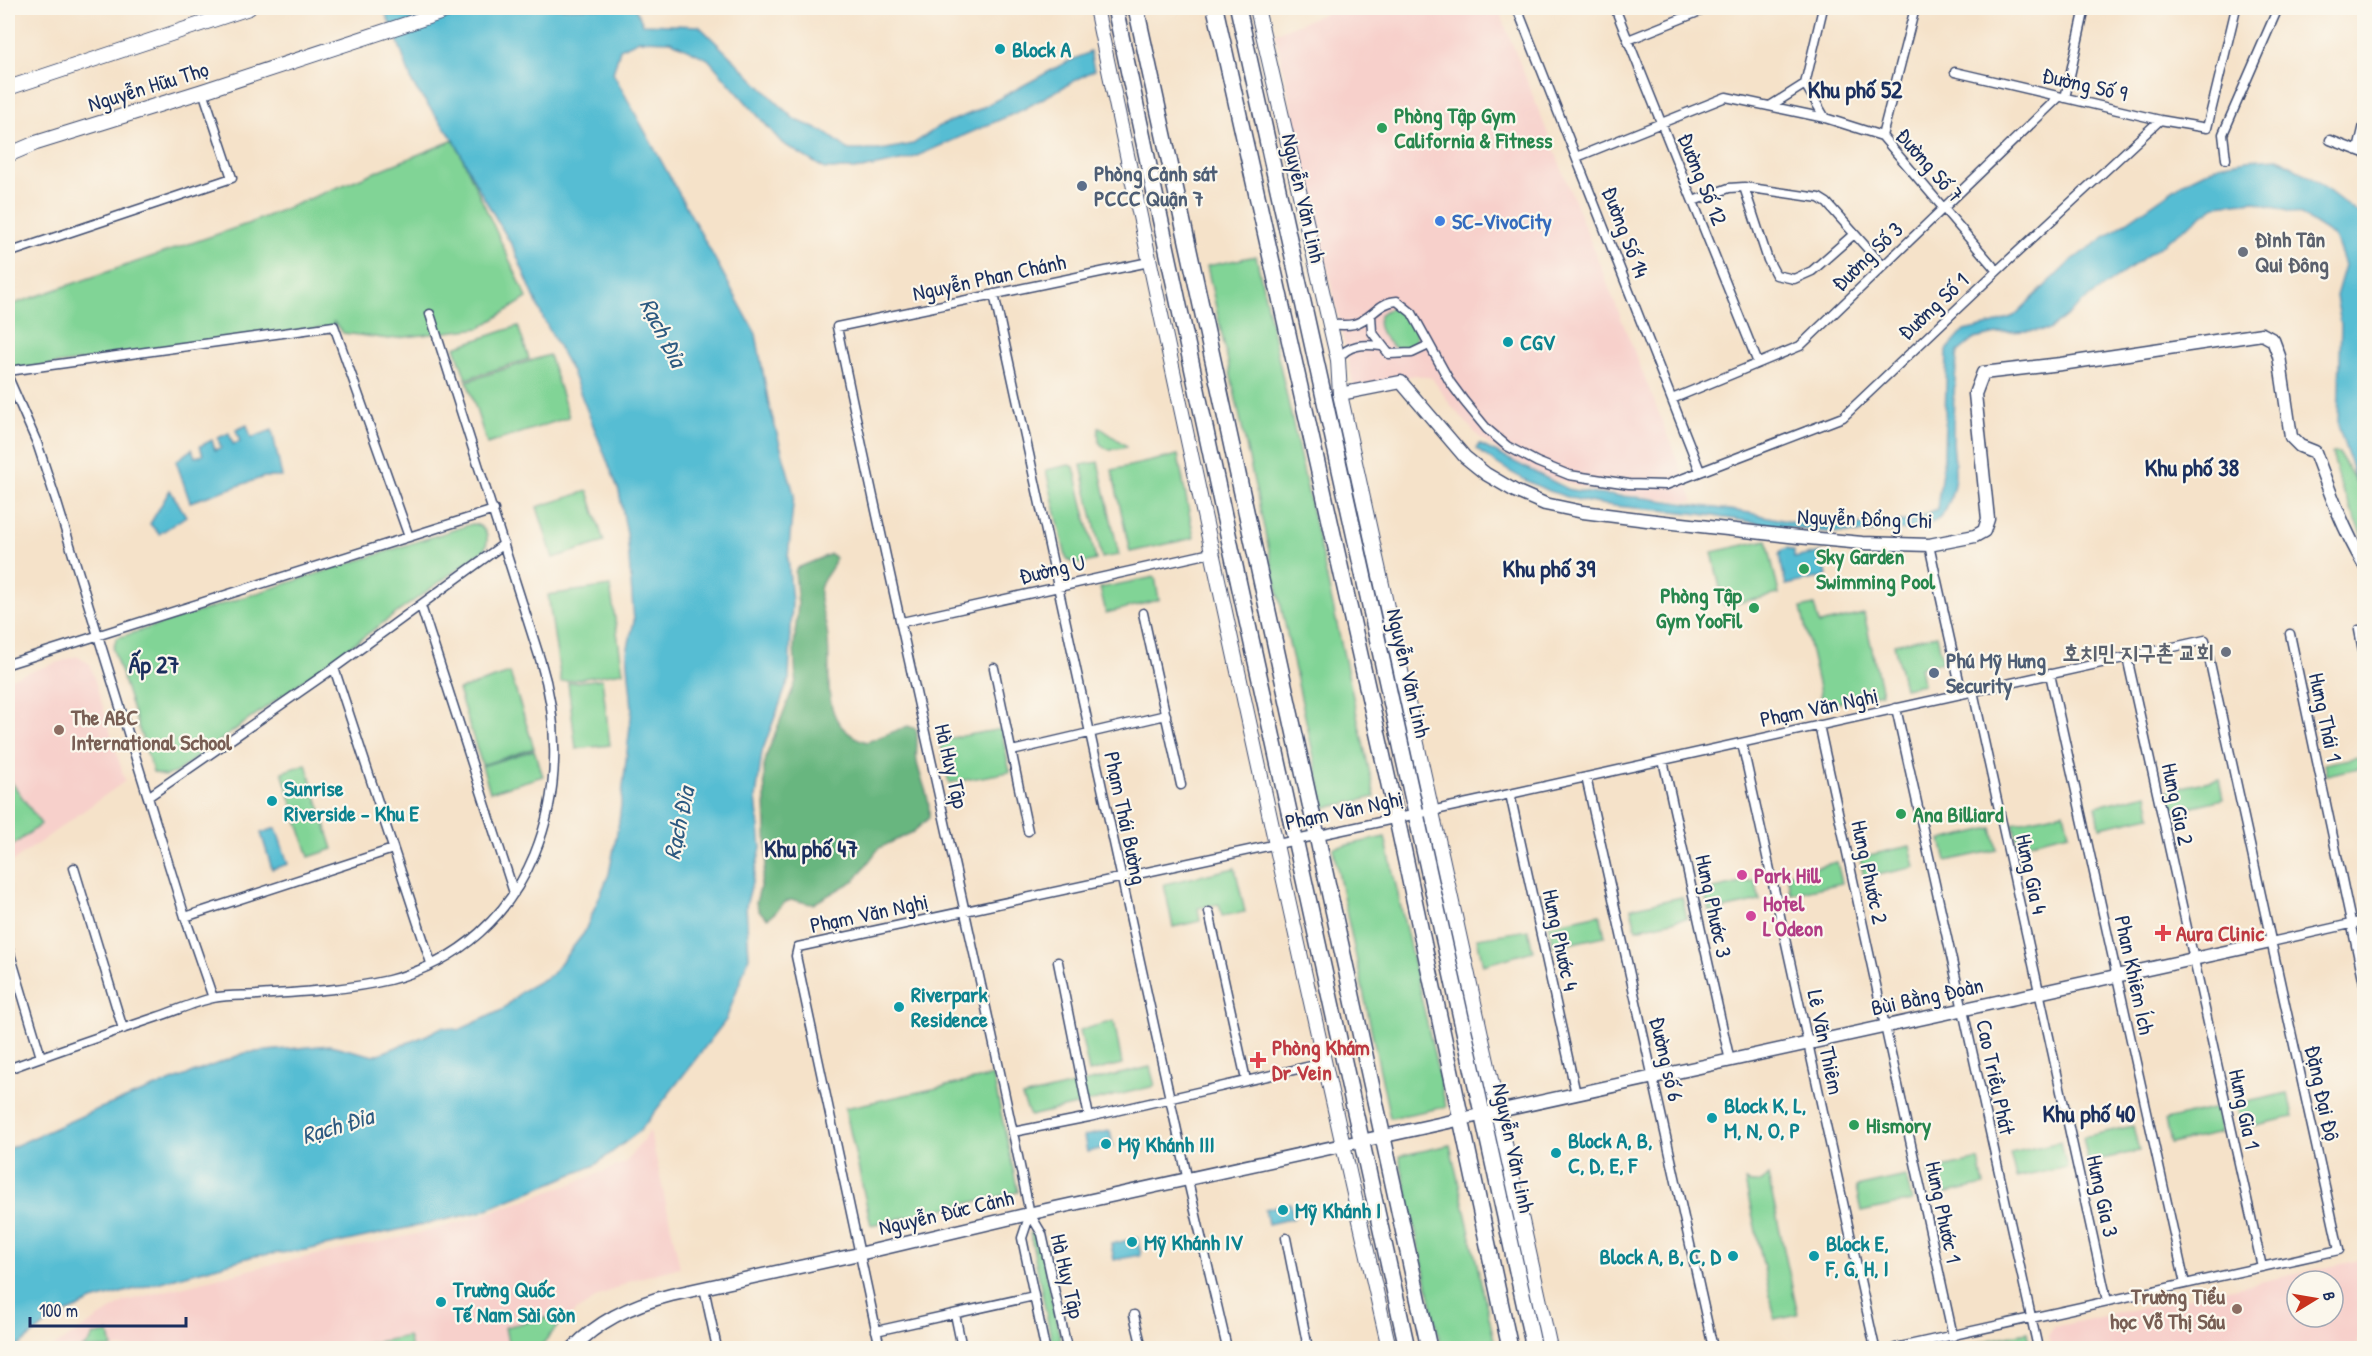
<svg xmlns="http://www.w3.org/2000/svg" width="2372" height="1356" font-family="'Patrick Hand','Poor Story',sans-serif">
	<rect width="100%" height="100%" fill="#fbf7ec"/>
	<filter id="ink" filterUnits="userSpaceOnUse"><feTurbulence type="fractalNoise" baseFrequency=".0167" numOctaves="2"/><feDisplacementMap in="SourceGraphic" scale="12" xChannelSelector="R" yChannelSelector="G"/><feConvolveMatrix kernelMatrix="1 2 1 2 8 2 1 2 1" color-interpolation-filters="sRGB"/></filter>
	<filter id="wash" filterUnits="userSpaceOnUse"><feTurbulence type="fractalNoise" baseFrequency=".008" numOctaves="4" result="noise"/><feDisplacementMap in="SourceGraphic" scale="24" xChannelSelector="R" yChannelSelector="G"/><feGaussianBlur stdDeviation="1.35" result="paint"/><feColorMatrix in="noise" values="0 0 0 0 0 0 0 0 0 0 0 0 0 0 0 0 0 1.4 0 .05"/><feComposite in="paint" operator="in"/></filter>
	<g filter="url(#wash)">
		<rect width="100%" height="100%" fill="#f5e2c9"/>
		<!-- built -->
		<path fill="#f7d0cb" fill-rule="evenodd" d="M1338 8H1498L1694 502 1591 490 1550 478 1501 453 1481 439 1452 407 1432 378 1415 375 1354 387 1275 33Z
			M77 656 90 664 125 781 8 865V679Z
			M650 1131 680 1267 632 1280 598 1297 563 1320 539 1348H52L125 1301 269 1265 413 1235 462 1222 566 1186 625 1163Z
			M2364 1259V1324L2356 1348H2051L2048 1336 2054 1327ZM2297 1281H2333V1317H2297Z"/>
		<!-- green -->
		<path fill="#81d496" stroke="#4e827a" stroke-width="1.5" d="M454 140 527 298 480 328 389 339 343 333 333 321 334 326 8 371V306L250 223Z
			M1256 256 1375 797 1325 808 1207 266Z
			M1392 308C1407 310 1419 326 1416 341L1408 349 1396 348C1381 339 1367 315 1392 308Z
			M518 326 529 359 466 379 455 347Z
			M549 355 569 417 487 444 467 381Z
			M1099 427 1125 445 1126 447C1106 452 1096 450 1099 427Z
			M2332 453H2339L2364 496V538L2342 490Z
			M1178 455 1194 538 1130 552 1112 470Z
			M1098 462 1119 555 1102 558 1081 465Z
			M1069 465 1074 467 1096 560C1084 563 1074 568 1066 557L1046 470Z
			M588 491 604 542 553 558 537 507Z
			M472 524C486 525 491 538 484 550L175 773 164 776 153 772 113 649 117 638Z
			M1767 540 1779 594 1724 606 1712 552Z
			M1155 577 1159 600 1106 613 1100 588Z
			M610 586 623 672 561 682 548 595Z
			M1814 605 1819 624 1864 614 1882 693 1823 706 1801 608Z
			M1937 635 1943 662 1920 667 1923 684 1904 688 1894 644Z
			M510 673 534 748 482 765 458 690Z
			M602 679 610 745 576 749 568 683Z
			M1001 729 1010 772 949 783 940 740Z
			M534 750 543 776 490 792 482 766Z
			M2364 756V767L2326 775 2324 764Z
			M306 764 333 849 309 857 282 772Z
			M8 777 41 824 8 849Z
			M2219 779 2223 799 2172 811 2168 790Z
			M2147 794 2151 816 2100 827 2096 806Z
			M2064 812 2069 833 2018 845 2013 823Z
			M1992 828 1997 850 1946 861 1941 840Z
			M1385 837 1446 1107 1390 1118 1333 848Z
			M1910 846 1915 867 1864 878 1860 857Z
			M1837 862 1842 883 1791 894 1787 874Z
			M1235 868 1245 912 1222 916 1219 904 1198 908 1200 921 1173 927 1164 884Z
			M1755 880 1760 901 1709 912 1704 891Z
			M1682 897 1687 918 1636 929 1631 908Z
			M1600 914 1605 936 1554 947 1549 925Z
			M1528 930 1533 951 1483 965 1477 938Z
			M1114 1021 1122 1064 1089 1072 1080 1030Z
			M1150 1067 1155 1086 1030 1116 1022 1097Z
			M993 1076 1018 1192 871 1225 845 1108Z
			M2288 1093 2293 1117 2242 1128 2237 1104Z
			M2216 1108 2221 1133 2170 1144 2165 1120Z
			M2133 1126 2139 1151 2088 1162 2083 1137Z
			M2061 1142 2067 1167 2016 1178 2010 1153Z
			M1450 1145 1496 1348H1441L1399 1156Z
			M1979 1160 1984 1185 1934 1196 1928 1171Z
			M1768 1176 1798 1314 1775 1319 1745 1181C1754 1185 1761 1184 1768 1176Z
			M1906 1176 1912 1201 1861 1212 1856 1187Z
			M1038 1232 1062 1348H1053L1030 1233Z
			M562 1314 563 1320 539 1348H509L505 1327Z
			M2027 1332 2030 1348H1951Z
			M109 1333 112 1348H82L89 1343 94 1335Z
			M408 1336 411 1348H346Z"/>
		<!-- forest -->
		<path fill="#68b67f" stroke="#42726e" stroke-width="1.5" d="M831 554 835 558C835 570 821 577 820 590 818 604 825 617 827 631 834 672 814 726 867 742L908 726 916 729C919 741 915 751 917 762 921 782 931 797 929 818L913 832 879 848 855 880 813 904C805 904 800 900 792 900 780 901 778 914 767 918L759 911 756 903 767 859 764 767 767 754 796 681 794 646 798 605 795 572 797 568Z"/>
		<!-- water -->
		<path fill="#56bdd3" stroke="#387698" stroke-width="1.5" d="M383 8H635L643 24 699 26 794 119 826 133 849 150H881L913 144 940 126 976 111 1063 64 1090 52 1094 70 1022 110 910 159 862 169H825L782 143 708 59 670 41 639 40 620 49 613 73 756 334 769 405 794 494 788 558 792 602 789 679 762 752 756 798 761 848 746 906 749 957 726 1020 640 1131 595 1165 480 1212 306 1250 254 1256 92 1301 50 1321 16 1348H8V1149L93 1111 245 1053 330 1045 374 1056 425 1036 442 1027 459 1030 502 1010 522 991 551 975 584 933 609 874 619 822 632 708 627 652 634 621 627 534 619 491 572 372 544 320 513 247 477 186 454 140 413 85 396 36Z
			M2278 158 2309 176 2364 218V496L2355 478 2338 425 2341 324 2336 296 2345 265 2335 237 2301 215 2253 201 2217 205 2087 299 2049 330 2006 332 1974 339 1958 352C1954 380 1953 409 1953 438 1953 453 1957 469 1954 484 1952 495 1947 513 1937 520 1927 527 1909 529 1898 531 1828 539 1767 523 1699 514 1656 508 1605 509 1564 496 1531 486 1503 469 1476 449L1479 444 1568 489 1595 494 1646 498 1750 513 1805 525H1880L1913 520 1937 509 1944 456 1947 350 1964 331 1994 324 2014 316 2072 260 2183 183 2219 165 2247 160Z
			M247 425 251 438 272 430 282 477H264L190 502 176 461 192 449 195 457 203 455 200 446 212 440 215 450 221 448 218 438 229 433 233 444 240 442 236 430Z
			M170 490 186 516 159 534 150 524Z
			M1787 548 1794 551V558L1822 552 1827 576 1786 585 1779 555 1782 550Z
			M276 828 288 864 272 869 261 833Z
			M1110 1131 1113 1146 1087 1152 1084 1136Z
			M1290 1203 1294 1218 1268 1224 1265 1209Z
			M1137 1238 1141 1255 1114 1260 1111 1244Z"/>
	</g>
	<g filter="url(#ink)">
		<g fill="none" stroke-linecap="round" stroke-linejoin="round">
			<defs>
				<path id="street" d="M1517 8 1700 471
					M1615 8 1758 363
					M1823 8 1805 84 1825 118
					M2071 8 2084 11
					M1628 40 1708 8
					M1955 72 2160 120 2207 128 2236 8
					M2065 98 2085 8
					M1770 106 1805 84
					M1882 136 1915 8
					M2330 140 2364 153
					M2358 150 2364 125
					M1577 157 1726 97 1825 118 1882 136 1997 271
					M2226 159 2223 134 2278 8
					M1744 187 1768 260 1776 275 1794 279 1812 271 1854 234
					M1693 201 1729 188 1744 187 1819 198 1827 203 1883 266
					M8 253 232 178 203 91
					M994 294 1188 1181 1227 1348
					M1371 315 1372 332 1389 354 1412 353 1429 345
					M1329 324C1337 325 1346 326 1354 324 1372 319 1378 302 1397 301L1412 313 1450 382 1464 401 1487 429 1507 446 1537 462 1569 475 1629 484 1666 485 1843 417 1997 271 2160 120
					M1338 359C1348 344 1364 344 1381 346
					M8 371 334 326 409 537
					M8 377 37 443 57 503 185 917 213 998
					M1672 399 1800 346 2059 97
					M1929 545 1962 694
					M421 606 514 893
					M1143 613 1181 785
					M902 622 1211 553
					M2359 630 2364 656
					M2290 634 2364 983
					M2127 657 2262 1267
					M8 664 494 510
					M334 668 431 963
					M994 668 1028 831
					M2050 674 2185 1284
					M1973 691 2107 1301
					M1896 708 2038 1348
					M1819 725 1953 1336
					M1742 743 1875 1348
					M1012 751 1166 715
					M1663 760 1730 1061
					M1586 777 1713 1348
					M1510 794 1576 1094
					M148 797 334 668 504 544
					M74 868 123 1029
					M1209 912 1246 1080
					M185 917 393 849
					M2271 942 2364 921
					M8 947 41 1057
					M1058 962 1089 1117
					M8 1069C57 1051 107 1034 157 1017 175 1011 195 1002 213 998 228 995 244 996 258 995 302 992 346 990 389 980 534 943 581 790 540 659L430 314
					M1013 1132 1089 1117 1324 1063
					M1030 1214 1022 1238 1045 1348
					M1286 1238 1308 1348
					M704 1288 717 1348
					M955 1314 962 1348
					M1134 1315 1142 1348
					M876 1331 1034 1296
					M880 1348 796 956 798 947 1510 794 2205 640 2339 1250 1895 1348
					M1067 1348 1042 1234 1030 1214C969 918 898 624 837 327L1149 262"/>
				<path id="secondary" d="M1340 394 1401 382 1465 457 1486 474 1515 491 1545 504 1583 512 1647 520 1798 537 1862 543 1929 545 1975 536 1984 531 1988 519 1975 394 1983 373 2061 364 2262 334 2273 340 2279 356 2291 437 2300 446 2315 452C2329 490 2343 529 2364 564
					M573 1348C599 1320 635 1304 671 1295L859 1254 1037 1212 2271 942"/>
				<path id="primary" d="M1096 8C1190 455 1287 902 1389 1348
					M1257 8 1338 360 1340 394 1550 1348
					M8 88 249 8
					M8 155 36 143 203 91 455 8"/>
				<path id="highway" d="M1115 8 1231 548 1407 1348
					M1136 8 1429 1348
					M1215 8 1399 829 1510 1348
					M1238 8 1534 1348"/>
			</defs>
			<!-- street casing -->
			<use href="#street" stroke="#3c4a6e" stroke-width="11"/>
			<!-- secondary casing -->
			<use href="#secondary" stroke="#3c4a6e" stroke-width="15"/>
			<!-- primary casing -->
			<use href="#primary" stroke="#3c4a6e" stroke-width="16"/>
			<!-- highway casing -->
			<use href="#highway" stroke="#3c4a6e" stroke-width="18"/>
			<!-- street -->
			<use href="#street" stroke="#fff" stroke-width="8"/>
			<!-- secondary -->
			<use href="#secondary" stroke="#fff" stroke-width="12"/>
			<!-- primary -->
			<use href="#primary" stroke="#fff" stroke-width="14"/>
			<!-- highway -->
			<use href="#highway" stroke="#fff" stroke-width="15"/>
		</g>
	</g>
	<!-- markers -->
	<g fill="#0f9aa8" stroke="#fbf7ec" stroke-width="2">
		<circle cx="1000" cy="49" r="6"/>
		<circle cx="1508" cy="342" r="6"/>
		<circle cx="272" cy="801" r="6"/>
		<circle cx="899" cy="1007" r="6"/>
		<circle cx="1712" cy="1118" r="6"/>
		<circle cx="1106" cy="1144" r="6"/>
		<circle cx="1556" cy="1153" r="6"/>
		<circle cx="1283" cy="1210" r="6"/>
		<circle cx="1132" cy="1242" r="6"/>
		<circle cx="1733" cy="1256" r="6"/>
		<circle cx="1814" cy="1256" r="6"/>
		<circle cx="441" cy="1302" r="6"/>
	</g>
	<g fill="#2e9e5b" stroke="#fbf7ec" stroke-width="2">
		<circle cx="1382" cy="128" r="6"/>
		<circle cx="1804" cy="569" r="6"/>
		<circle cx="1754" cy="608" r="6"/>
		<circle cx="1901" cy="814" r="6"/>
		<circle cx="1854" cy="1125" r="6"/>
	</g>
	<g fill="#5c6f8a" stroke="#fbf7ec" stroke-width="2">
		<circle cx="1082" cy="186" r="6"/>
		<circle cx="1934" cy="673" r="6"/>
	</g>
	<circle fill="#3f7fe0" stroke="#fbf7ec" stroke-width="2" cx="1440" cy="221" r="6"/>
	<g fill="#6b7280" stroke="#fbf7ec" stroke-width="2">
		<circle cx="2243" cy="252" r="6"/>
		<circle cx="2226" cy="652" r="6"/>
	</g>
	<g fill="#8d6e63" stroke="#fbf7ec" stroke-width="2">
		<circle cx="59" cy="730" r="6"/>
		<circle cx="2237" cy="1309" r="6"/>
	</g>
	<g fill="#d1479c" stroke="#fbf7ec" stroke-width="2">
		<circle cx="1742" cy="875" r="6"/>
		<circle cx="1751" cy="916" r="6"/>
	</g>
	<g fill="#e0444e" stroke="#fbf7ec" stroke-width="2">
		<path d="M2160 924h6v6h6v6h-6v6h-6v-6h-6v-6h6z"/>
		<path d="M1255 1051h6v6h6v6h-6v6h-6v-6h-6v-6h6z"/>
	</g>
	<g text-anchor="middle" dominant-baseline="central" stroke-width="4.5" stroke-linejoin="round" paint-order="stroke">
		<!-- culture labels -->
		<g font-size="22" font-weight="bold" fill="#0d838f" stroke="#fbf7ec" text-anchor="start">
			<text x="1012" y="49">Block A</text>
			<text x="1520" y="342">CGV</text>
			<text x="284" y="788">Sunrise<tspan x="284" dy="25">Riverside - Khu E</tspan></text>
			<text x="911" y="994">Riverpark<tspan x="911" dy="25">Residence</tspan></text>
			<text x="1724" y="1105">Block K, L,<tspan x="1724" dy="25">M, N, O, P</tspan></text>
			<text x="1568" y="1140">Block A, B,<tspan x="1568" dy="25">C, D, E, F</tspan></text>
			<text x="1118" y="1144">Mỹ Khánh III</text>
			<text x="1295" y="1210">Mỹ Khánh I</text>
			<text x="1144" y="1242">Mỹ Khánh IV</text>
			<text x="1826" y="1243">Block E,<tspan x="1826" dy="25">F, G, H, I</tspan></text>
			<text x="1721" y="1256" text-anchor="end">Block A, B, C, D</text>
			<text x="453" y="1289">Trường Quốc<tspan x="453" dy="25">Tế Nam Sài Gòn</tspan></text>
		</g>
		<!-- street labels -->
		<g font-size="22" fill="#1b2f5e" stroke="#fbf7ec">
			<text transform="translate(2085 84) rotate(13)">Đường Số 9</text>
			<text transform="translate(148 86) rotate(-17)">Nguyễn Hữu Thọ</text>
			<text transform="translate(1930 165) rotate(49)">Đường Số 7</text>
			<text transform="translate(1703 179) rotate(68)">Đường Số 12</text>
			<text transform="translate(1304 198) rotate(77)">Nguyễn Văn Linh</text>
			<text transform="translate(1626 232) rotate(69)">Đường Số 14</text>
			<text transform="translate(1867 256) rotate(-44)">Đường Số 3</text>
			<text transform="translate(989 277) rotate(-12)">Nguyễn Phan Chánh</text>
			<text transform="translate(1933 306) rotate(-43)">Đường Số 1</text>
			<text transform="translate(1865 518) rotate(2)">Nguyễn Đổng Chi</text>
			<text transform="translate(1052 569) rotate(-13)">Đường U</text>
			<text transform="translate(1409 673) rotate(77)">Nguyễn Văn Linh</text>
			<text transform="translate(1819 707) rotate(-12)">Phạm Văn Nghị</text>
			<text transform="translate(2326 717) rotate(78)">Hưng Thái 1</text>
			<text transform="translate(952 766) rotate(77)">Hà Huy Tập</text>
			<text transform="translate(2178 804) rotate(78)">Hưng Gia 2</text>
			<text transform="translate(1344 810) rotate(-12)">Phạm Văn Nghị</text>
			<text transform="translate(1126 818) rotate(78)">Phạm Thái Bường</text>
			<text transform="translate(1870 872) rotate(78)">Hưng Phước 2</text>
			<text transform="translate(2032 874) rotate(78)">Hưng Gia 4</text>
			<text transform="translate(1714 906) rotate(78)">Hưng Phước 3</text>
			<text transform="translate(869 913) rotate(-12)">Phạm Văn Nghị</text>
			<text transform="translate(1561 940) rotate(78)">Hưng Phước 4</text>
			<text transform="translate(2135 975) rotate(78)">Phan Khiêm Ích</text>
			<text transform="translate(1927 996) rotate(-12)">Bùi Bằng Đoàn</text>
			<text transform="translate(1826 1042) rotate(78)">Lê Văn Thiêm</text>
			<text transform="translate(1667 1059) rotate(77)">Đường số 6</text>
			<text transform="translate(1996 1077) rotate(78)">Cao Triều Phát</text>
			<text transform="translate(2323 1093) rotate(78)">Đặng Đại Độ</text>
			<text transform="translate(2245 1109) rotate(78)">Hưng Gia 1</text>
			<text transform="translate(1514 1148) rotate(78)">Nguyễn Văn Linh</text>
			<text transform="translate(2103 1196) rotate(78)">Hưng Gia 3</text>
			<text transform="translate(946 1212) rotate(-13)">Nguyễn Đức Cảnh</text>
			<text transform="translate(1944 1212) rotate(78)">Hưng Phước 1</text>
			<text transform="translate(1068 1276) rotate(77)">Hà Huy Tập</text>
		</g>
		<!-- leisure labels -->
		<g font-size="22" font-weight="bold" fill="#27864d" stroke="#fbf7ec" text-anchor="start">
			<text x="1394" y="115">Phòng Tập Gym<tspan x="1394" dy="25">California &amp; Fitness</tspan></text>
			<text x="1816" y="556">Sky Garden<tspan x="1816" dy="25">Swimming Pool</tspan></text>
			<text x="1742" y="595" text-anchor="end">Phòng Tập<tspan x="1742" dy="25">Gym YooFil</tspan></text>
			<text x="1913" y="814">Ana Billiard</text>
			<text x="1866" y="1125">Hismory</text>
		</g>
		<!-- service labels -->
		<g font-size="22" font-weight="bold" fill="#4e5e75" stroke="#fbf7ec" text-anchor="start">
			<text x="1094" y="173">Phòng Cảnh sát<tspan x="1094" dy="25">PCCC Quận 7</tspan></text>
			<text x="1946" y="660">Phú Mỹ Hưng<tspan x="1946" dy="25">Security</tspan></text>
		</g>
		<!-- shop labels -->
		<g font-size="22" font-weight="bold" fill="#366cbe" stroke="#fbf7ec" text-anchor="start">
			<text x="1452" y="221">SC-VivoCity</text>
		</g>
		<!-- worship labels -->
		<g font-size="22" font-weight="bold" fill="#5b616d" stroke="#fbf7ec" text-anchor="start">
			<text x="2255" y="239">Đình Tân<tspan x="2255" dy="25">Qui Đông</tspan></text>
			<text x="2214" y="652" text-anchor="end">호치민 지구촌 교회</text>
		</g>
		<!-- education labels -->
		<g font-size="22" font-weight="bold" fill="#785e54" stroke="#fbf7ec" text-anchor="start">
			<text x="71" y="717">The ABC<tspan x="71" dy="25">International School</tspan></text>
			<text x="2225" y="1296" text-anchor="end">Trường Tiểu<tspan x="2225" dy="25">học Vỗ Thị Sáu</tspan></text>
		</g>
		<!-- hotel labels -->
		<g font-size="22" font-weight="bold" fill="#b23c85" stroke="#fbf7ec" text-anchor="start">
			<text x="1754" y="875">Park Hill</text>
			<text x="1763" y="903">Hotel<tspan x="1763" dy="25">L'Odeon</tspan></text>
		</g>
		<!-- health labels -->
		<g font-size="22" font-weight="bold" fill="#be3a42" stroke="#fbf7ec" text-anchor="start">
			<text x="2176" y="933">Aura Clinic</text>
			<text x="1272" y="1047">Phòng Khám<tspan x="1272" dy="25">Dr Vein</tspan></text>
		</g>
		<!-- neighbourhood labels -->
		<g font-size="24" font-weight="bold" fill="#1b2f5e" stroke="#fbf7ec">
			<text x="1855" y="89">Khu phố 52</text>
			<text x="2192" y="467">Khu phố 38</text>
			<text x="1549" y="568">Khu phố 39</text>
			<text x="154" y="664">Ấp 27</text>
			<text x="811" y="848">Khu phố 47</text>
			<text x="2089" y="1113">Khu phố 40</text>
		</g>
		<!-- water labels -->
		<g font-size="24" font-style="italic" fill="#2d5a81" stroke="#fbf7ec">
			<text transform="translate(664 332) rotate(63)">Rạch Đỉa</text>
			<text transform="translate(678 823) rotate(-78)">Rạch Đỉa</text>
			<text transform="translate(337 1125) rotate(-17)">Rạch Đỉa</text>
		</g>
	</g>
	<!-- margin -->
	<rect width="2372" height="1356" fill="none" stroke="#fbf7ec" stroke-width="30"/>
	<!-- north arrow -->
	<g transform="translate(2315 1299) rotate(79)"><circle r="28" fill="#fbf7ec" stroke="#a1a7b3" stroke-width="1.5"/>
	<path d="M0-4.5L10 22L0 15L-10 22Z" fill="#c8321e"/>
	<text y="-9" font-size="16" font-weight="bold" text-anchor="middle" fill="#1b2f5e">B</text>
	</g>
	<!-- scale -->
	<path d="M30 1317v9h156v-9" fill="none" stroke="#1b2f5e" stroke-width="3"/>
	<text x="39" y="1317" font-size="18" fill="#1b2f5e" stroke="#fbf7ec" stroke-width="4.5" paint-order="stroke">100 m</text>
</svg>
